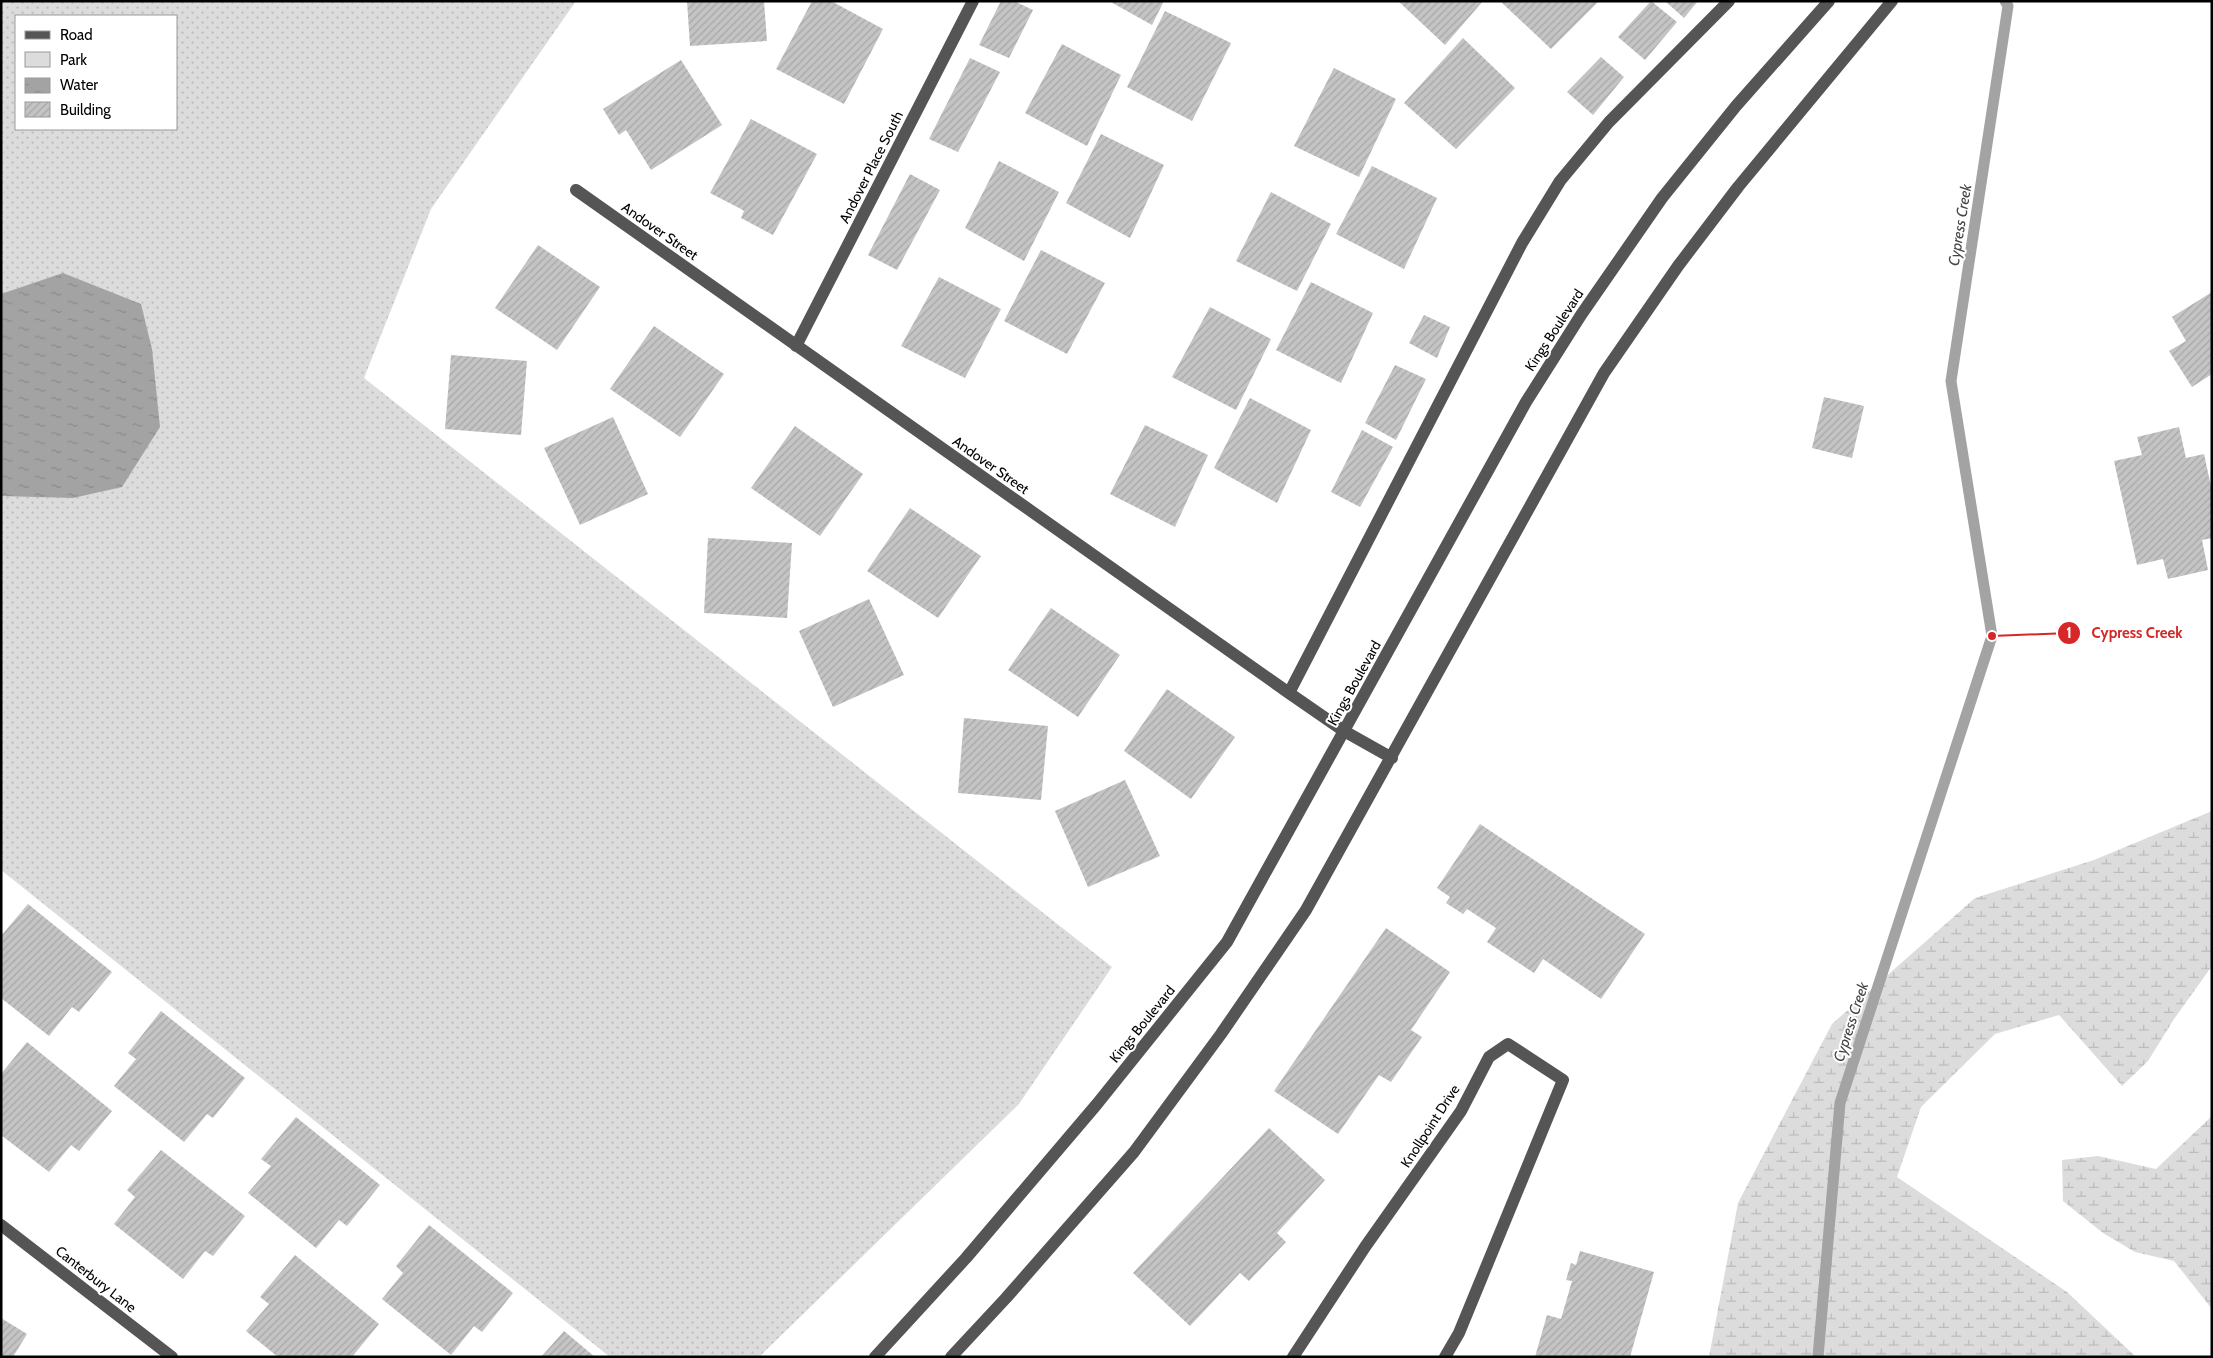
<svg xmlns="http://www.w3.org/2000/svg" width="2213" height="1358" font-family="Cabin,sans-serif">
	<defs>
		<pattern id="green-dots" width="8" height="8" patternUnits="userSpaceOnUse" patternTransform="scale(1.25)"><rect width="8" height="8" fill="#dcdcdc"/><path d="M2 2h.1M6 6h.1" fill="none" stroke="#bbb" stroke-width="1.8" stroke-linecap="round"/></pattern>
		<pattern id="wetland-marsh" width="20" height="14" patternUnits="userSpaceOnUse" patternTransform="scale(1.25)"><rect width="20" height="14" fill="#dcdcdc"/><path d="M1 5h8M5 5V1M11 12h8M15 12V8" fill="none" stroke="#bbb"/></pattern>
		<pattern id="water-ripples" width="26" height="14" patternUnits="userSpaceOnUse" patternTransform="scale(1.25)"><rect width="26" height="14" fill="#a3a3a3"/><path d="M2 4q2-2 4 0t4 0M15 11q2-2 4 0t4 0" fill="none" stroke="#8b8b8b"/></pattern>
		<pattern id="building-hatch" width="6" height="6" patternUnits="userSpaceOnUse" patternTransform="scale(1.25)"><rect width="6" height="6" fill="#c4c4c4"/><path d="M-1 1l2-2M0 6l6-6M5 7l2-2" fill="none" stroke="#a7a7a7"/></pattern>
	</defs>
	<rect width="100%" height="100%" fill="#fff"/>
	<!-- green -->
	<path fill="url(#green-dots)" fill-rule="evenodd" d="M1 1H576L431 209 364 378 1112 967 1019 1104 759 1357H610L1 870ZM16 16H176V129H16Z"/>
	<!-- wetland -->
	<path fill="url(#wetland-marsh)" d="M2212 811V966L2174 1019 2148 1061 2122 1086 2059 1015 1995 1034 1921 1107 1897 1177 2067 1292 2136 1357H1709L1738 1203 1832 1024 1975 898 2094 860Z
		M2212 1116V1309L2174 1261 2135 1252 2103 1233 2063 1201 2062 1160 2098 1156 2156 1169Z"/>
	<!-- water -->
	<path fill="url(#water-ripples)" d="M63 273 141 304 152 349 160 427 122 487 73 498 1 496V294Z"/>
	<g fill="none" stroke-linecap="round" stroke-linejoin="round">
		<!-- stream -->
		<path stroke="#a3a3a3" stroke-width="11" d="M1818 1357 1840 1103 1992 636 1951 381 2008 6 2005 1"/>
	</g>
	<!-- building -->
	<path fill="url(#building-hatch)" d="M687 1H764L767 41 690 46Z
		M812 1H831L883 29 844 104 776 69Z
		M1001 1H1014L1033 10 1009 58 979 45Z
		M1109 1H1164L1152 25Z
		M1398 1H1483L1445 45Z
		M1500 1H1599L1551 49Z
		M1651 1 1677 22 1645 60 1618 37Z
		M1665 1H1698L1684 18Z
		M1165 11 1231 43 1192 121 1127 87Z
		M1463 38 1515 88 1456 149 1404 103Z
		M1062 44 1121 75 1087 146 1025 113Z
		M1601 57 1624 77 1593 115 1567 92Z
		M970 58 1000 72 958 152 929 139Z
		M681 60 722 125 651 170 626 130 619 135 603 109Z
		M1334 68 1396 99 1359 177 1294 146Z
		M751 119 817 154 773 235 741 218 744 211 741 209 710 193Z
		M1101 134 1164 165 1130 238 1066 203Z
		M999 161 1059 192 1024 261 965 228Z
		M1372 166 1437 198 1404 269 1336 234Z
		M910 174 940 190 897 270 868 255Z
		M1271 192 1331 224 1297 291 1236 261Z
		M538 245 600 287 557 350 495 308Z
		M1041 250 1105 283 1067 354 1004 321Z
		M939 277 1001 309 965 378 901 346Z
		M1311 282 1373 313 1341 383 1276 350Z
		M2212 292V374L2192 387 2169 351 2186 341 2172 317Z
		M1210 307 1271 339 1236 410 1172 377Z
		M1424 315 1450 327 1437 358 1409 343Z
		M654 326 724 374 680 437 610 389Z
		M451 355 527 361 521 435 445 429Z
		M1395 365 1426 379 1396 440 1365 423Z
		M1824 397 1864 406 1852 458 1812 448Z
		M1250 398 1311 430 1277 503 1214 468Z
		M613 417 648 494 580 525 544 448Z
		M1145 425 1208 455 1175 527 1110 494Z
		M795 426 863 474 820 536 751 488Z
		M2179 427 2186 458 2204 454 2212 491V538L2202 540 2208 570 2168 579 2163 559 2137 565 2114 461 2142 455 2137 437Z
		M1362 430 1393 447 1360 507 1331 492Z
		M910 508 981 556 938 618 867 571Z
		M708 538 792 543 787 618 704 613Z
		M869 599 904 675 833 707 799 631Z
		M1051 608 1120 655 1078 717 1008 670Z
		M1167 689 1235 737 1191 799 1124 751Z
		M964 718 1048 726 1041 800 958 793Z
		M1125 780 1160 856 1088 887 1055 811Z
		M1480 824 1645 934 1601 999 1543 959 1534 973 1487 942 1496 928 1467 909 1463 914 1446 903 1450 897 1437 888Z
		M28 904 112 972 79 1012 72 1007 49 1036 1 998V936Z
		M1386 928 1450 972 1411 1030 1422 1037 1391 1082 1379 1075 1338 1134 1274 1091Z
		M161 1011 245 1078 213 1118 207 1114 184 1142 114 1086 136 1059 128 1053Z
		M27 1042 112 1111 79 1151 71 1145 49 1172 1 1135V1074Z
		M296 1117 380 1185 347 1226 339 1220 316 1248 248 1193 271 1166 261 1159Z
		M1269 1128 1325 1180 1277 1233 1286 1242 1249 1281 1240 1273 1190 1326 1133 1273Z
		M161 1150 245 1216 213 1256 205 1251 183 1279 114 1224 135 1197 127 1190Z
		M429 1225 513 1293 482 1332 474 1326 451 1355 382 1299 403 1273 396 1266Z
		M1580 1251 1654 1272 1630 1357H1535L1547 1315 1561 1319 1572 1281 1566 1280 1571 1263 1576 1265Z
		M295 1255 379 1324 352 1357H278L246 1331 269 1304 260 1297Z
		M1 1318 27 1334 13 1357H1Z
		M564 1331 595 1357H541Z"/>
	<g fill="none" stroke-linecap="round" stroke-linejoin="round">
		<!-- minor -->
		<path stroke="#555" stroke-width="12" d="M576 190 1289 693 1344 731 1392 758
			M796 346 973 1
			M1289 693 1522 243 1560 181 1609 122 1729 1
			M1 1225 172 1357
			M875 1357 966 1258 1097 1104 1227 942 1526 402 1581 315 1662 198 1736 106 1829 1
			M951 1357 1006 1298 1134 1152 1221 1034 1306 910 1604 373 1678 266 1738 187 1892 1
			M1293 1357 1365 1247 1461 1111 1489 1057 1508 1044 1563 1080 1459 1333 1445 1357"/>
	</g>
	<g text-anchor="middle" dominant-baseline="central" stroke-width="4" stroke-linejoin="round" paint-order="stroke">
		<!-- street labels -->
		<g font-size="14" fill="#000" stroke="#fff">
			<text transform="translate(871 167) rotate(-63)">Andover Place South</text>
			<text transform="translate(660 231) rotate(35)">Andover Street</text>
			<text transform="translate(1554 330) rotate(-57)">Kings Boulevard</text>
			<text transform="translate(991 465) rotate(35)">Andover Street</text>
			<text transform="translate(1354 683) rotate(-61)">Kings Boulevard</text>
			<text transform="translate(1142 1024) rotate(-51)">Kings Boulevard</text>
			<text transform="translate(1430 1126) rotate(-57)">Knollpoint Drive</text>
			<text transform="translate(96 1279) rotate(38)">Canterbury Lane</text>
		</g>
		<!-- water labels -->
		<g font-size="15" font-style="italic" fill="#444" stroke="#fff">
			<text transform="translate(1960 225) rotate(-81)">Cypress Creek</text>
			<text transform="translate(1851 1022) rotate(-72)">Cypress Creek</text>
		</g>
	</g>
	<!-- callouts -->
	<path fill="none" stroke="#d62828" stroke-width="2" d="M1992 636L2069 633"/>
	<g fill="#d62828" stroke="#fff" stroke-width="2">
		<circle cx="1992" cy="636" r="5"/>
		<circle cx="2069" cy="633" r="12"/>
	</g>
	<g font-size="15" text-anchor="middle" font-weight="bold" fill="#fff">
		<text x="2069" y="638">1</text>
	</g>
	<g font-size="15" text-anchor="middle" font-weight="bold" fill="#d62828" stroke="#fff" stroke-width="4" stroke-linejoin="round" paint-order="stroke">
		<text x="2137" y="638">Cypress Creek</text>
	</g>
	<!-- border -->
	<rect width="2213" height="1358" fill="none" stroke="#000000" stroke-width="5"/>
	<!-- legend -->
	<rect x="15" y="15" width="162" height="115" fill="#ffffff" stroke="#999999"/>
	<rect x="25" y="31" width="25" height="8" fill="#555555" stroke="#999999"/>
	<text x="60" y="40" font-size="15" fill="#000000">Road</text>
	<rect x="25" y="52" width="25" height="15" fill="#dcdcdc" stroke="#999999"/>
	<text x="60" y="65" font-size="15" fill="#000000">Park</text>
	<rect x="25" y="78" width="25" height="15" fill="url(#water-ripples)" stroke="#999999"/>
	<text x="60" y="90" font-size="15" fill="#000000">Water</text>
	<rect x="25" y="102" width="25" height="15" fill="url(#building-hatch)" stroke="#999999"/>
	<text x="60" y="115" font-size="15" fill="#000000">Building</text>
</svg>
